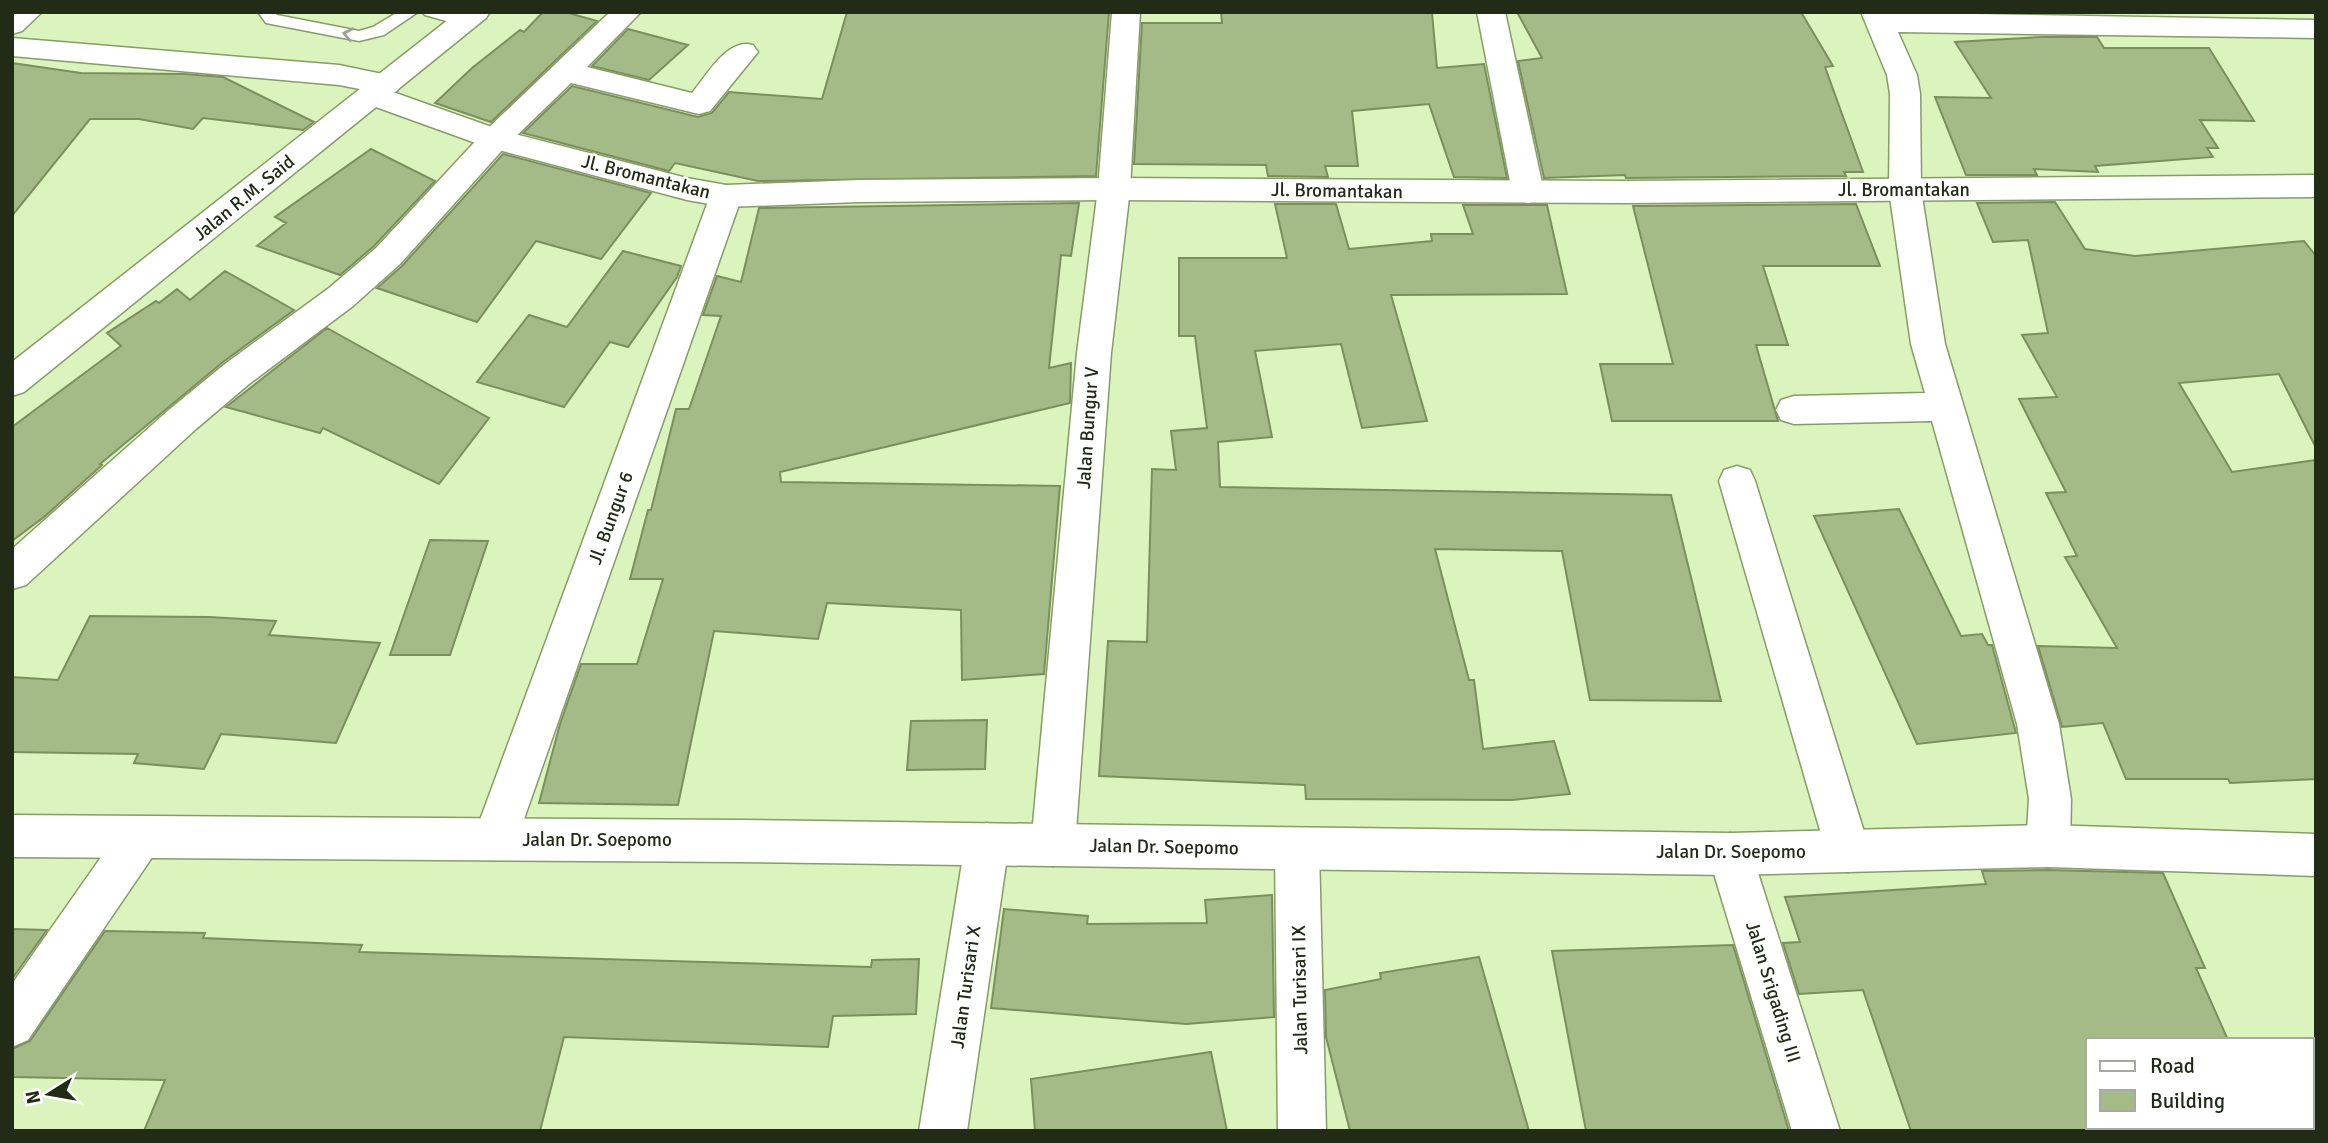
<svg xmlns="http://www.w3.org/2000/svg" width="2328" height="1143" font-family="Signika,sans-serif">
	<rect width="100%" height="100%" fill="#dbf3bd"/>
	<!-- building -->
	<path fill="#a5bb87" stroke="#7a8f5d" stroke-width="2" d="M543 12H565L597 21 491 122 435 103 472 68 520 30 524 32Z
		M847 12H1109L1096 176 758 181 675 163 669 171 523 133 572 86 698 117 712 113 729 92 822 99Z
		M1221 12 1432 13 1437 68 1484 64 1507 178 1454 177 1429 104 1352 111 1358 166H1325L1328 177 1268 176 1266 165 1134 164 1142 23H1222Z
		M1517 12H1801L1833 66 1825 67 1863 172H1844L1846 176 1626 178 1625 175 1544 178 1518 61 1542 58Z
		M628 29 688 45 649 80 592 66Z
		M2042 37H2097L2104 48H2209L2254 121 2200 120 2218 148H2207L2213 157 2095 166 2098 172 2034 169 2037 175H1966L1935 97 1991 98 1955 42Z
		M12 63 81 73 184 74 223 77 314 122 303 130 203 118 193 129 139 119H90L12 216Z
		M371 149 435 181 374 246 340 275 257 246 286 223 275 217Z
		M503 154 651 193 601 259 536 241 477 322 377 288 402 266Z
		M2055 202 2085 249 2135 256 2304 241 2316 256V448L2279 374 2179 383 2232 472 2316 460V779L2230 783 2228 779H2126L2103 723 2062 727 2038 646 2117 648 2065 557 2077 556 2046 493 2066 492 2019 399 2057 397 2022 335 2048 333 2028 240 1993 242 1977 203Z
		M1079 203 1071 256 1061 255 1049 368 1071 363 1070 403 780 472 781 482 1060 486 1044 674 962 680 961 610 827 603 818 639 714 631 678 805 539 803 560 724 581 664H637L663 579H630L648 510H651L676 409H689L721 316 703 315 717 276 741 282 759 208Z
		M1275 204H1336L1349 249 1432 241 1431 234H1473L1463 205H1547L1567 294 1391 295 1427 421 1362 428 1341 344 1255 351 1272 437 1218 442 1220 487 1671 495 1721 701 1590 700 1562 551 1435 549 1469 680H1474L1483 749 1554 741 1570 794 1512 800 1306 799 1305 785 1099 776 1108 641 1147 642 1152 469 1176 470 1171 431 1207 428 1195 336H1179V258H1287Z
		M1856 204 1880 266H1763L1788 345H1756L1778 421H1612L1600 364H1673L1633 206Z
		M623 251 681 266 677 277 628 347 610 342 564 407 477 382 529 315 567 327Z
		M225 271 294 310 223 362 100 464 102 465 44 517 12 541V427L121 346 107 333 156 301 159 303 177 289 190 300Z
		M327 328 489 418 439 484 323 428 320 433 226 407Z
		M1899 509 1961 636 1982 634 1988 645H1992L2016 733 1917 744 1814 516Z
		M430 540 488 541 450 655H390Z
		M90 616 209 617 276 621 269 635 380 643 336 743 221 734 204 769 134 763 138 754 12 752V677L58 680Z
		M987 720 985 769 907 770 911 721Z
		M2048 870 2163 873 2205 968H2196L2228 1040H2088V1131H1911L1863 990 1799 994 1783 943 1800 942 1785 897 1986 884 1982 871Z
		M1272 895 1274 1017 1186 1024 991 1008 1004 909 1088 916 1087 924 1207 923 1205 900Z
		M12 929 47 930 12 979Z
		M105 931 205 933 203 938 362 945 359 952 871 967 872 960 919 959 916 1014 833 1016 828 1047 564 1037 540 1131H144L165 1080 12 1077V1049L30 1041Z
		M1733 945 1789 1131H1586L1552 951Z
		M1479 957 1529 1131H1350L1326 1037 1325 990 1381 979 1380 973Z
		M1211 1052 1227 1131H1035L1031 1079Z"/>
	<g fill="none" stroke-linecap="round" stroke-linejoin="round">
		<defs>
			<path id="service" d="M258 12H275L277 15 359 31 373 27 398 12H418L384 35 359 41 266 23Z
				M422 12H450L470 17 472 21 464 26 425 15Z"/>
			<path id="minor" d="M12 12H42L22 31 12 34Z
				M610 12H641L587 67 692 93C708 74 727 38 753 45L758 52 710 111 699 114 571 83 506 146 400 264 353 306 249 384 196 429 26 585 12 589V549L170 409 225 364 329 288 376 248 484 132Z
				M1112 12H1140L1130 189 1111 353 1075 845 1068 860 1053 866 1038 860 1031 845 1077 353 1098 189Z
				M1477 12H1505L1544 192 1539 200 1528 203 1517 200 1512 192Z
				M1861 12 2316 20V38L1898 32 1917 75 1920 94 1921 190 1945 344 2059 724 2071 799 2070 846 2063 861 2048 867 2033 861 2026 846 2029 799 2017 724 1932 421 1794 424 1781 420 1776 410 1781 400 1794 396 1925 393 1911 344 1889 190 1890 94 1887 75Z
				M12 38 339 65 397 77 401 84 397 91 386 94 339 85 12 56Z
				M726 185 737 188 742 196 517 839 510 854 495 860 480 854 473 839 710 196 715 188Z
				M1737 466 1750 470 1755 481 1870 851 1863 866 1848 872 1833 866 1826 851 1719 481 1724 470Z
				M140 817 155 823 162 838 155 853 28 1040 12 1047V984L125 823Z
				M987 823 1002 829 1009 844 967 1131H919L965 844 972 829Z
				M1297 829 1312 835 1319 850 1326 1131H1278L1275 850 1282 835Z
				M1730 833 1745 839 1752 854 1840 1131H1792L1708 854 1715 839Z"/>
			<path id="tertiary" d="M373 85 503 131 687 178 726 185 859 180 1114 178 1627 181 2316 175V197L1627 203 1114 200 859 202 726 207 687 200 484 146 362 102 358 95 362 88Z"/>
			<path id="secondary" d="M458 12H490L486 18 24 392 12 396V362Z
				M12 815 740 820 1730 833 2048 825 2316 834V876L2048 867 1730 875 740 862 12 857Z"/>
		</defs>
		<!-- service casing -->
		<use href="#service" stroke="#869c69" stroke-width="3"/>
		<!-- minor casing -->
		<use href="#minor" stroke="#869c69" stroke-width="3"/>
		<!-- tertiary casing -->
		<use href="#tertiary" stroke="#869c69" stroke-width="3"/>
		<!-- secondary casing -->
		<use href="#secondary" stroke="#869c69" stroke-width="3"/>
		<!-- service -->
		<use href="#service" fill="#fff" fill-rule="evenodd"/>
		<!-- minor -->
		<use href="#minor" fill="#fff" fill-rule="evenodd"/>
		<!-- tertiary -->
		<use href="#tertiary" fill="#fff" fill-rule="evenodd"/>
		<!-- secondary -->
		<use href="#secondary" fill="#fff" fill-rule="evenodd"/>
	</g>
	<!-- one-way arrows -->
	<defs><path id="oneway-chevron" d="M-2-3.5L2.5 0L-2 3.5" fill="none" stroke-width="1.6" stroke-linecap="round" stroke-linejoin="round" transform="scale(1.75)"/></defs>
	<use stroke="#9ca096" href="#oneway-chevron" transform="translate(348 34) rotate(-169)"/>
	<g text-anchor="middle" dominant-baseline="central" stroke-width="5" stroke-linejoin="round" paint-order="stroke">
		<!-- street labels -->
		<g font-size="19" fill="#222b16" stroke="#fff">
			<text transform="translate(646 177) rotate(14)">Jl. Bromantakan</text>
			<text x="1904" y="190">Jl. Bromantakan</text>
			<text transform="translate(1337 191) rotate(1)">Jl. Bromantakan</text>
			<text transform="translate(244 198) rotate(-39)">Jalan R.M. Said</text>
			<text transform="translate(1088 428) rotate(-86)">Jalan Bungur V</text>
			<text transform="translate(611 518) rotate(-70)">Jl. Bungur 6</text>
			<text x="597" y="840">Jalan Dr. Soepomo</text>
			<text transform="translate(1164 847) rotate(1)">Jalan Dr. Soepomo</text>
			<text x="1731" y="852">Jalan Dr. Soepomo</text>
			<text transform="translate(966 987) rotate(-82)">Jalan Turisari X</text>
			<text transform="translate(1300 990) rotate(-91)">Jalan Turisari IX</text>
			<text transform="translate(1773 992) rotate(73)">Jalan Srigading III</text>
		</g>
	</g>
	<!-- border -->
	<rect width="2328" height="1143" fill="none" stroke="#222b16" stroke-width="28"/>
	<!-- legend -->
	<rect x="2086" y="1038" width="228" height="91" fill="#ffffff" stroke="#a7aaa2" stroke-width="2"/>
	<rect x="2100" y="1061" width="35" height="10" fill="#ffffff" stroke="#a7aaa2" stroke-width="2"/>
	<text x="2150" y="1073" font-size="21" fill="#222b16">Road</text>
	<rect x="2100" y="1090" width="35" height="21" fill="#a5bb87" stroke="#a7aaa2" stroke-width="2"/>
	<text x="2150" y="1108" font-size="21" fill="#222b16">Building</text>
	<!-- north arrow -->
	<g transform="translate(49 1094) rotate(259)" stroke="#ffffff" stroke-width="5" paint-order="stroke">
	<path d="M0-5L12 26L0 18L-12 26Z" fill="#222b16"/>
	<text y="-10" font-size="19" font-weight="bold" text-anchor="middle" fill="#222b16">N</text>
	</g>
</svg>
